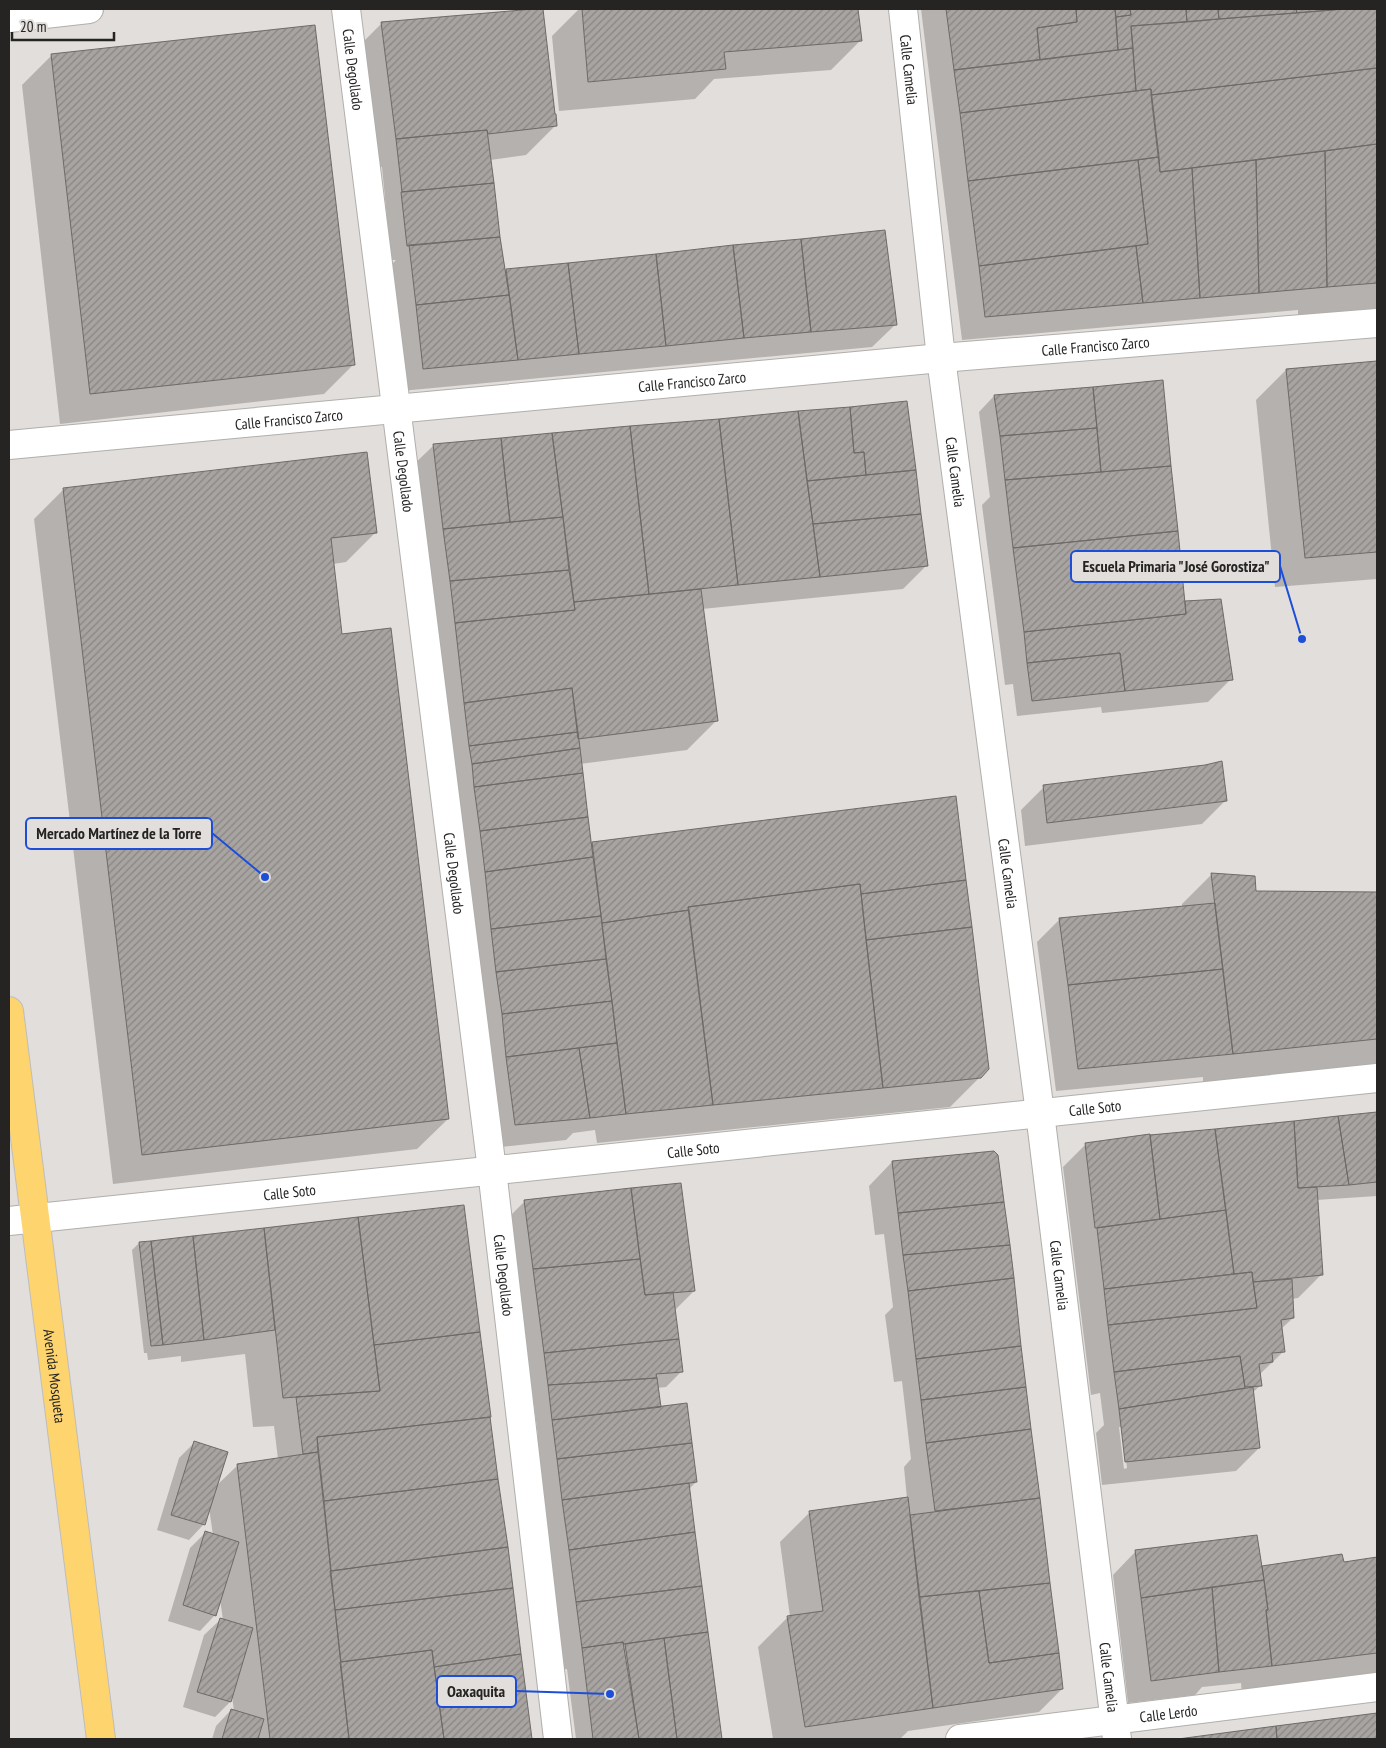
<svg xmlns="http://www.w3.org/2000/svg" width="1386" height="1748" font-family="'PT Sans Narrow',sans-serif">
	<defs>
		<pattern id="building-hatch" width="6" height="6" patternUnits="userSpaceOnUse" patternTransform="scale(1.25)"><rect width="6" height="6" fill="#a8a4a1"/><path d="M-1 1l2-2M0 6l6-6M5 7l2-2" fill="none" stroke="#898583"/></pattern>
	</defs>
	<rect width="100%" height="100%" fill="#e1dedb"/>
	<!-- shadow -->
	<path fill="#0003" fill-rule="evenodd" d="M579 9H857L861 40 831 70 714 79 695 99 559 111 552 36Z
		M921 9H1377V309L1298 316V310L962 340Z
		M382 23 556 125 526 155 490 160 499 236 505 270 884 231 896 324 872 347 401 391 386 270 396 260H391L382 167 366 169 352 53Z
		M52 55 354 364 324 394 60 424 22 85Z
		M1377 362V579L1275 587 1256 400 1286 370Z
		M994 396 1184 603 1220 600 1231 679 1208 702 1102 713 1101 707 1017 716 1013 684 1005 685 982 505 990 497 979 412Z
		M906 403 926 566 903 589 702 609 717 720 687 750 580 764 591 845 592 843 980 1077 950 1107 597 1143 595 1130 573 1133 566 1140 492 1148 470 888 451 730 435 732 425 654 440 640 435 603 427 604 410 468 434 445Z
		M64 489 376 532 346 562 333 564 341 635 448 1119 417 1149 113 1184 34 519Z
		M1044 787 1225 801 1202 824 1025 846 1021 810Z
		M1212 874 1255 893 1377 894V1065L1203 1083V1077L1056 1091 1037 942 1060 919 1182 907V904Z
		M1377 1113V1196L1316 1200 1321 1275 1298 1298 1292 1299 1293 1318 1281 1329 1284 1351 1259 1375 1261 1385 1252 1393 1259 1448 1236 1471 1102 1485 1096 1433 1104 1425 1100 1393 1091 1395 1063 1167 1086 1144ZM1119 1427H1122L1127 1468 1124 1469Z
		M892 1162 1020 1347 1062 1689 1039 1712 908 1731 901 1738 773 1739 758 1647 788 1617H790L780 1542 810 1512 907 1499 904 1467 911 1459 902 1381 894 1382 885 1315 893 1307 884 1234 875 1235 869 1186Z
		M680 1185 694 1291 674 1311 682 1371 666 1387 657 1388 659 1408 696 1482 689 1489 721 1738 576 1739 567 1669 559 1670 530 1444 538 1436 530 1375 521 1376 502 1224 525 1201Z
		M463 1207 531 1739H212L216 1726 231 1710 234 1711 232 1696 230 1702 215 1717 183 1707 204 1635 220 1620H223L220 1599 215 1615 200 1631 168 1621 190 1548 205 1533 213 1535 209 1508 204 1524 189 1540 157 1530 179 1458 194 1443 215 1487 238 1465 278 1459 274 1426 253 1427 245 1354 181 1362V1356L148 1360 147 1353H144L132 1250 139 1243Z
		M1136 1551 1261 1569 1262 1568 1343 1564 1377 1559V1678L1242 1695 1241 1683 1202 1687 1195 1695 1128 1703 1113 1575Z
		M1377 1714V1739H1188Z"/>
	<!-- building -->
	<path fill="url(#building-hatch)" stroke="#6e6a68" d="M534 9H543L555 114H556L557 126 488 134 487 130 396 139 381 22Z
		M582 9H858L862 41 724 52 726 69 588 82Z
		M946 9H1076L1077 22 1037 28 1040 60 954 70Z
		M1076 9H1115L1118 50 1040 60 1037 28 1077 22Z
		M1115 9H1130L1131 15 1116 17Z
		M1130 9H1186L1187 22 1131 26 1133 48 1118 50 1116 17 1131 15Z
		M1186 9H1218L1219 19 1187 22Z
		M1218 9H1296L1297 13 1219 19Z
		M1296 9H1344L1297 13Z
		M1344 9H1377V68L1151 95V89L1136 91 1131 26Z
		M315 25 355 365 90 394 51 54Z
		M1133 48 1136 91 960 113 954 70Z
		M1377 68V144L1160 172 1151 95Z
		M1151 89 1159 157 968 181 960 113Z
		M487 130 494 183 402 192 396 139Z
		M1377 144V283L1327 287 1325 151Z
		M1325 151 1327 287 1259 293 1256 160Z
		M1159 157 1160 172 1192 168 1200 298 1143 303 1136 246 1148 244 1138 160Z
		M1138 160 1148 244 979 266 968 181Z
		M1256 160 1259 293 1200 298 1192 168Z
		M494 183 500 237 407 246 401 192Z
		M885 230 897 325 811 332 801 239Z
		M500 237 509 295 416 305 409 245Z
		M801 239 811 332 744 338 733 245Z
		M733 245 744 338 666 346 656 254Z
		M1136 246 1143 303 985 317 979 266Z
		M656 254 666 346 579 354 568 263Z
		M568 263 579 354 518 360 506 269Z
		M509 295 518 360 423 369 416 305Z
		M1377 361V552L1305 558 1286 369Z
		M1163 380 1171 466 1101 472 1093 387Z
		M1093 387 1097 428 1000 436 994 395Z
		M907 401 916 470 866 475 864 452 854 453 850 407Z
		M850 407 854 453 864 452 866 475 807 481 798 411Z
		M798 411 820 577 738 585 719 419Z
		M719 419 738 585 649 594 630 426Z
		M630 426 649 594 574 602 552 433Z
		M1097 428 1101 472 1005 480 1000 436Z
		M552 433 563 517 510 522 501 438Z
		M501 438 510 522 443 529 433 444Z
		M367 452 377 533 331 538 342 634 391 628 449 1119 142 1155 63 488Z
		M1171 466 1178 531 1013 548 1005 480Z
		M916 470 921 514 813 524 807 481Z
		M921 514 928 566 820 577 813 524Z
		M563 517 569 570 450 581 443 529Z
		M1178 531 1186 614 1024 632 1013 548Z
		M569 570 575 610 455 623 450 581Z
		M701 589 718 721 578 739 572 688 464 703 455 623 575 610 574 602Z
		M1221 599 1233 680 1125 691 1120 653 1027 663 1024 632 1186 614 1185 601Z
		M1120 653 1125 691 1032 701 1027 663Z
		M572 688 578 732 469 746 464 703Z
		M578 732 580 748 472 764 469 746Z
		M580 748 583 773 474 787 472 764Z
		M1222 761 1227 801 1047 823 1043 785 1205 765Z
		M583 773 588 817 480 831 474 787Z
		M956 796 966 880 861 894 860 884 688 907 689 910 602 923 592 842Z
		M588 817 593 857 485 872 480 831Z
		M593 857 601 916 491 929 485 872Z
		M1211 873 1255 876 1256 891 1377 892V1039L1233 1054Z
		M966 880 972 927 866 940 861 894Z
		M860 884 883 1088 713 1105 688 907Z
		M1215 903 1223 969 1068 985 1059 918Z
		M689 910 713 1105 626 1114 602 923Z
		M601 916 606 959 496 972 491 929Z
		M972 927 989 1069 981 1078 883 1088 866 940Z
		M606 959 612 1001 502 1014 496 972Z
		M1223 969 1233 1054 1078 1069 1068 985Z
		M612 1001 617 1043 506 1057 502 1014Z
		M617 1043 626 1114 590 1118 579 1048Z
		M579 1048 590 1118 515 1125 506 1057Z
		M1377 1112V1182L1349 1185 1338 1116Z
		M1338 1116 1349 1185 1298 1188 1294 1121Z
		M1294 1121 1298 1188 1317 1187 1323 1275 1253 1282 1252 1272 1234 1274 1215 1129Z
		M1215 1129 1226 1210 1160 1219 1150 1135Z
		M1150 1134 1160 1219 1095 1228 1085 1143Z
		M994 1151 998 1155 1004 1202 898 1213 892 1161Z
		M681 1183 695 1291 645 1295 631 1188Z
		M631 1188 640 1259 533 1269 524 1200Z
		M1004 1202 1010 1245 903 1255 898 1213Z
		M464 1205 480 1332 374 1345 358 1217Z
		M1226 1210 1234 1274 1104 1289 1097 1228Z
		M358 1217 380 1391 283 1398 264 1228Z
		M264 1228 275 1330 204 1340 193 1236Z
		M193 1236 204 1340 163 1345 151 1241Z
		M151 1241 163 1345 151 1346 139 1242Z
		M1010 1245 1014 1278 908 1291 903 1255Z
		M640 1259 645 1295 673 1292 679 1339 544 1353 533 1269Z
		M1252 1272 1257 1308 1108 1325 1104 1289Z
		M1014 1278 1021 1346 916 1359 908 1291Z
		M1292 1279 1294 1318 1281 1320 1285 1352 1272 1353 1273 1362 1259 1364 1262 1386 1245 1387 1240 1356 1114 1372 1108 1325 1257 1308 1253 1282Z
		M480 1332 491 1417 317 1437 318 1452 303 1454 296 1397 380 1391 374 1345Z
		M679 1339 683 1372 656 1374 657 1378 548 1385 544 1353Z
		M1021 1346 1026 1387 921 1400 916 1359Z
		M1240 1356 1245 1388 1119 1409 1114 1372Z
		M657 1378 661 1407 552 1420 548 1385Z
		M1026 1387 1031 1429 926 1443 921 1400Z
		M1253 1387 1260 1448 1125 1462 1119 1409Z
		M687 1403 692 1443 557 1459 552 1420Z
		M490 1417 498 1479 324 1501 317 1437Z
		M1031 1429 1040 1498 935 1511 926 1443Z
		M194 1441 228 1452 205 1525 171 1515Z
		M692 1443 697 1482 562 1500 557 1459Z
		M318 1452 349 1739H270L237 1464Z
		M498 1479 508 1547 331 1571 324 1501Z
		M689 1483 695 1532 569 1550 562 1500Z
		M908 1497 933 1708 805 1727 787 1616 823 1611 809 1511Z
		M1040 1498 1050 1583 919 1597 910 1515Z
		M205 1531 239 1542 216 1616 183 1605Z
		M695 1532 702 1586 576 1602 569 1550Z
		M1257 1535 1264 1580 1141 1598 1135 1550Z
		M508 1547 513 1588 335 1610 330 1571Z
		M1342 1554 1344 1562 1377 1557V1653L1272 1666 1266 1610H1268L1262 1566Z
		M1264 1580 1268 1610H1266L1272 1666 1219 1672 1212 1587Z
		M1050 1583 1059 1653 989 1663 979 1591Z
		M702 1586 708 1632 623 1644V1642L582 1648 576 1602Z
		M1212 1587 1219 1672 1151 1681 1141 1598Z
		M513 1588 521 1654 434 1667 432 1650 341 1662 335 1610Z
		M979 1591 989 1663 1059 1653 1063 1689 933 1708 919 1597Z
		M220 1618 253 1628 231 1702 197 1692Z
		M708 1632 722 1739H677L664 1638Z
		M664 1638 677 1739H639L625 1644Z
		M623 1642 639 1739H593L582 1648Z
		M432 1650 444 1739H349L340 1662Z
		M521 1654 532 1739H444L434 1667Z
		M231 1709 264 1719 258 1739H222Z
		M1377 1713V1739H1277L1276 1726Z
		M1276 1726 1277 1739H1178Z"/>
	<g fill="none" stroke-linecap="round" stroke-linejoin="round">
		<defs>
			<g id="minor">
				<path id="s1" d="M346 9 492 1170 558 1739"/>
				<path id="s2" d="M903 9 941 358 1040 1113 1117 1739"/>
				<path d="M9 18 89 9"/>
				<path id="s3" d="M9 445 941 358 1377 323"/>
				<path id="s4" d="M9 1221 1377 1078"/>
				<path id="s5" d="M960 1739 1377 1687"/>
			</g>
			<g id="major">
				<path id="s6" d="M9 1011 101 1739"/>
			</g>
		</defs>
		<!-- minor casing -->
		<use href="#minor" stroke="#b1aeab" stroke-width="30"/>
		<!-- major casing -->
		<use href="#major" stroke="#bebdbd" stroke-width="30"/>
		<!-- minor -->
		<use href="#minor" stroke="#fff" stroke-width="28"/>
		<!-- major -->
		<use href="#major" stroke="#fed46e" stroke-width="28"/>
	</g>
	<g text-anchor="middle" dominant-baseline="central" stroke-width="4" stroke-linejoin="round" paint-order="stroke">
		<!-- street labels -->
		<g font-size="15" fill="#252423" stroke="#e1dedb">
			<text stroke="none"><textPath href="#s1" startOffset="61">Calle Degollado</textPath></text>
			<text stroke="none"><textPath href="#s2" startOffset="61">Calle Camelia</textPath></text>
			<text stroke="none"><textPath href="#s3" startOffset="1091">Calle Francisco Zarco</textPath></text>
			<text stroke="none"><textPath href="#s3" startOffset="686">Calle Francisco Zarco</textPath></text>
			<text stroke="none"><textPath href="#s3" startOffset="281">Calle Francisco Zarco</textPath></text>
			<text stroke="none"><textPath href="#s1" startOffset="466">Calle Degollado</textPath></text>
			<text stroke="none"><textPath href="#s2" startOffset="466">Calle Camelia</textPath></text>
			<text stroke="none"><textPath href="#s1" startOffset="871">Calle Degollado</textPath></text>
			<text stroke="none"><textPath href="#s2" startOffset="871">Calle Camelia</textPath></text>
			<text stroke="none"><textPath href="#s4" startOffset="1092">Calle Soto</textPath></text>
			<text stroke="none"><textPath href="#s4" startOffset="688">Calle Soto</textPath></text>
			<text stroke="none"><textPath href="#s4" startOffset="282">Calle Soto</textPath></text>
			<text stroke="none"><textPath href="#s1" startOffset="1276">Calle Degollado</textPath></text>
			<text stroke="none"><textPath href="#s2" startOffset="1276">Calle Camelia</textPath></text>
			<text stroke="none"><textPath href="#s6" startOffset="368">Avenida Mosqueta</textPath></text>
			<text stroke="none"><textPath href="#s2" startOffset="1681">Calle Camelia</textPath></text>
			<text stroke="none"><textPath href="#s5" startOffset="210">Calle Lerdo</textPath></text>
		</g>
	</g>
	<!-- callouts -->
	<path fill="none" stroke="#1d4ed8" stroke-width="2" d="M1302 639L1280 566M265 877L212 833M610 1694L516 1691"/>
	<g fill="#1d4ed8" stroke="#e1dedb" stroke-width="2">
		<circle cx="1302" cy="639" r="5"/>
		<circle cx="265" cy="877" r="5"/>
		<circle cx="610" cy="1694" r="5"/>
	</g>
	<g fill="#e1dedb" stroke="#1d4ed8" stroke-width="2">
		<rect x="1071" y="551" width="209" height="31" rx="5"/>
		<rect x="26" y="818" width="186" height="31" rx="5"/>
		<rect x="437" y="1676" width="79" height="31" rx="5"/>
	</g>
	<g font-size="16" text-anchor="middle" font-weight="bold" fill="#252423">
		<text x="1176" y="572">Escuela Primaria "José Gorostiza"</text>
		<text x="119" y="839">Mercado Martínez de la Torre</text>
		<text x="476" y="1697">Oaxaquita</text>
	</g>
	<!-- border -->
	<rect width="1386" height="1748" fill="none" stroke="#252423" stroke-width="20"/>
	<!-- scale -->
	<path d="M12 32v8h102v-8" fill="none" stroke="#252423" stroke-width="2.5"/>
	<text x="20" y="32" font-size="15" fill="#252423" stroke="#e1dedb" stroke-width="4" paint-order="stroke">20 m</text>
</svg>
